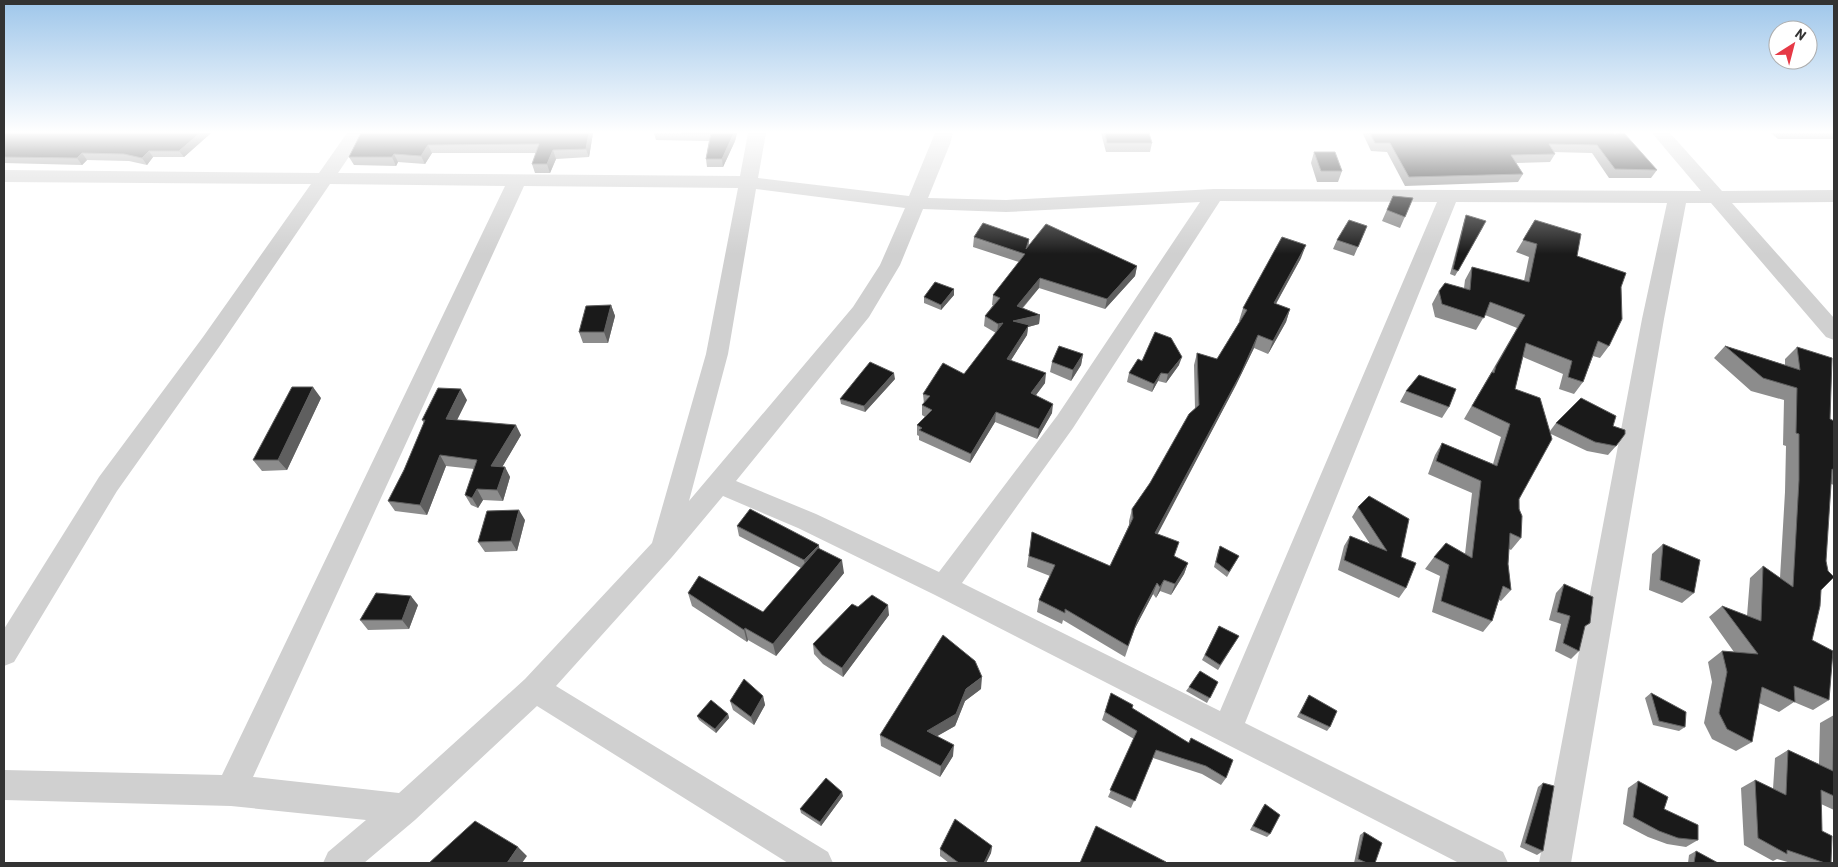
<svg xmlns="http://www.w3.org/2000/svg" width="1838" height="867" font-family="Barlow,sans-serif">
	<rect width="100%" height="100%" fill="#fff"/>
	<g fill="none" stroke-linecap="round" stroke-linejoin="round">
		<!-- street -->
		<path fill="#d0d0d0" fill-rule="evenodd" d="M347 133H365L338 173 740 176 748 133H766L758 178 909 196 935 133H953L950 144 928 198 1006 200 1214 189 1701 191 1652 133H1670L1722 191 1834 190V202L1732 203 1834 318V340L1826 337 1711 203H1686L1664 319 1571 863H1539L1642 319 1667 203 1456 202 1245 723 1503 852 1508 863H1459L935 595 798 528 723 496 672 557 556 686 828 852 833 863H788L537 706 415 820 364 863H323L328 852 366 820 231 806 4 800V770L222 775 505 186 330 184 219 347 117 491 14 662 4 666V629L99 477 203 337 311 184 4 182V170L319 173ZM524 186 738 188 706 354 652 543 525 679 399 793 253 777ZM756 189 905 208 880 265 853 307 689 501 728 354ZM1220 201 1437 202 1220 711 962 583 1073 428ZM1200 202 1057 416 939 572 816 514 736 481 869 317 900 265 923 209 1006 212Z"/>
	</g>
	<!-- wall -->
	<path fill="#8c8c8c" d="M4 133H211L184 157H153L147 165 129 161 87 160 82 165 4 163Z
		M361 133H593L589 157 556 159 550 173H535L532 164 536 153H432L425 164 398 162 396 166 354 165 349 157Z
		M654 133H737L735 141 723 167H707L706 159 709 141 656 140Z
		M1101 133H1149L1152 143 1150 152H1106Z
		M1364 133H1613L1657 170 1651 178H1609L1592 153 1554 152 1555 154 1550 162 1516 163 1523 174 1518 182 1405 186 1387 152 1371 151 1363 134Z
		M1771 133H1834V139H1778Z
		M1314 152 1342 171 1338 182H1317L1311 163Z
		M1393 196 1413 198 1400 228 1382 221Z
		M1466 215 1483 227 1455 276 1450 274 1464 221Z
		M1535 220 1577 256 1621 287 1609 346 1600 358 1593 356 1583 382 1574 394 1559 389 1563 374 1523 357 1515 389 1550 431 1556 423 1613 426 1616 446 1608 455 1587 451 1551 434 1519 499 1521 538 1511 550 1509 549 1508 564 1511 590 1501 601 1499 600 1492 621 1483 632 1432 612 1440 576 1425 569 1434 557 1465 554 1472 493 1428 474 1435 455 1442 443 1493 464 1501 437 1464 419 1517 328 1485 315 1476 330 1435 317 1432 304 1439 291 1464 288 1465 280 1472 267 1524 281 1529 257 1516 252Z
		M1367 226 1354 256 1333 249 1337 240Z
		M974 237 1029 239V246L1137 266 1135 276 1105 309 1039 288 1023 308 1040 315 1039 324 1028 327 1027 335 1011 360 1045 383 1036 395 1052 413 1037 439 995 422 970 463 919 440V436L917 435V425L925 417 922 415V405L924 404 923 394 964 374 996 333 984 326 985 316 993 305H992L993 295 1019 262 973 247Z
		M1301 258 1276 304 1290 309 1286 322 1268 354 1254 348 1236 385 1157 534 1174 556 1188 563 1184 574 1171 595 1160 591 1156 598 1153 594 1134 630 1125 657 1063 620 1062 624 1037 612 1039 600 1050 576 1027 567 1032 532 1110 566 1129 525V521L1132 509 1150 483 1195 409 1194 365 1197 353 1217 359 1240 321H1239L1243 308Z
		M954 295 941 310 924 303V297Z
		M611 305 615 316 608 343H583L579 332Z
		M1725 346 1785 365V359L1797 347 1830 419 1834 421V485L1831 484 1821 590 1812 640 1829 700 1813 710 1794 702 1779 712 1759 703 1752 742 1736 751 1712 739 1704 723 1712 682 1708 662 1722 651 1734 652 1709 617 1722 606 1747 616 1750 578 1763 566 1780 578 1785 492 1786 446 1783 445 1784 400 1751 391 1714 358Z
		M1083 354 1081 365 1071 381 1050 372 1052 362Z
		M1142 361 1179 365 1166 383 1158 381 1152 392 1127 382 1129 373Z
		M895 379 865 412 841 404 840 399Z
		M1406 391 1449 407 1442 418 1400 402Z
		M321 398 287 470 262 471 253 460Z
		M467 400 457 420 521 435 502 467H505L510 477 503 501 483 500 478 508 471 505 465 495 474 469 446 466 427 515 395 511 388 501 404 470 424 423 422 420Z
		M1358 507 1401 557 1406 588 1399 598 1338 570 1344 546 1350 536 1370 544 1352 517Z
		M525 520 517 551 485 552 478 542Z
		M737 526 820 549 844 573 776 656 748 640 747 642 692 606 688 593 763 612 801 568 739 536Z
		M1663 544 1694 593 1682 603 1649 590 1652 554Z
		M1220 546 1239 556 1227 577 1214 567 1218 551Z
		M1564 584 1584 628 1579 651 1571 659 1555 651 1561 624 1549 620 1556 593Z
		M418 605 409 629 368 630 360 620Z
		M858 607 889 615 843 677 823 664 814 654 813 644Z
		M1219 626 1239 636 1218 670 1202 660Z
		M1218 682 1207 703 1186 691 1189 687Z
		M981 689 965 701 955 726 937 736 953 756 940 777 881 746 880 735Z
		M1111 693 1132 708 1188 743 1191 738 1226 778 1221 785 1202 774 1153 758 1131 808 1108 797 1134 739 1102 720Z
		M1651 693 1685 727 1679 731 1653 725 1645 698Z
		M1309 695 1330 727 1327 731 1297 717Z
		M763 696 765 705 754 725 733 710 730 701Z
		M728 714 729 718 716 733 699 720 697 716Z
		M1834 715V810L1821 804 1822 831 1831 863H1791L1777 859 1773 861 1744 845 1741 788 1755 780 1773 789 1775 758 1788 750 1819 764 1820 723Z
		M1638 781 1664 809 1698 840 1686 847 1667 844 1648 837 1623 824 1628 788Z
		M1543 783V851L1537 855 1520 847 1538 787Z
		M843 796 821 826 801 813 800 809Z
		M1265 804 1270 834 1267 837 1250 830 1262 808Z
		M1364 832 1375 863H1354L1360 835Z
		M992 846 991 853 986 863H949L940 856V849Z
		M1696 851 1718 863H1688L1689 855Z"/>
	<!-- shaded-wall -->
	<path fill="#5f5f5f" d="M200 133H211L184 157 179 151Z
		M589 133H593L589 157 586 149Z
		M734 133H737L735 141 723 167 722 159Z
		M428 145 432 153 425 164 421 156Z
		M553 150 556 159 550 173 547 164Z
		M149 151 153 157 147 165 142 158Z
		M82 153 87 160 82 165 77 158Z
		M394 154 398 162 396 166 392 157Z
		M1306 245 1301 258 1269 316 1274 303Z
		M1137 266 1135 276 1105 309 1107 299Z
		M1040 278 1039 288 1016 315 1017 306Z
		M954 289V295L941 310V305Z
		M611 305 615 316 608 343 604 332Z
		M1290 309 1286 322 1268 354 1273 341Z
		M1040 315 1039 324 1028 327 1027 335 1006 368 1013 321Z
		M1003 323 997 334 998 324Z
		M1258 335 1254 348 1236 385 1152 545 1155 533Z
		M1083 354 1081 365 1071 381 1073 370Z
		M1182 357 1179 365 1166 383 1168 374Z
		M894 373 895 379 865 412 864 406Z
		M1046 373 1045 383 1030 403 1031 393Z
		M1161 373 1158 381 1152 392 1154 384Z
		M313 387 321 398 287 470 278 460Z
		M461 389 467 400 452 430 446 419Z
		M1053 404 1052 413 1037 439 1039 429Z
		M996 412 995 422 970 463 971 454Z
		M516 425 521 435 497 476 491 466Z
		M440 455 446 466 427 515 420 505Z
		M505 467 510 477 503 501 497 490Z
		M477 489 483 500 478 508 472 498Z
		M519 510 525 520 517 551 511 541Z
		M819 545 820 555 806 570 804 560Z
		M842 560 844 573 776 656 773 644Z
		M1188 563 1184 574 1171 595 1175 584Z
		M1164 580 1160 591 1156 598 1160 587Z
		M1157 583 1153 594 1134 630 1125 657 1138 619Z
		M411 596 418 605 409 629 402 620Z
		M888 605 889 615 843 677 842 668Z
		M745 628 748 640 747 642 744 630Z
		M982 677 981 689 965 701 955 726 927 742V731L966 689Z
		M763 696 765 705 754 725 751 717Z
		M728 714 729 718 716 733 715 729Z
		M954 745 953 756 940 777 941 766Z
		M842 792 843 796 821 826 820 822Z
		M992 846 991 853 986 863H984Z
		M518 847 527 856 522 863H507Z"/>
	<!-- building -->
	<path fill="#1a1a1a" stroke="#5f5f5f" d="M4 133H200L179 151H149L142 158 124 154 82 153 77 158 4 157Z
		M361 133H589L586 149 553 150 547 164H532L539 144 428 145 421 156 394 154 392 157H349Z
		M681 133H734L722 159H706L711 133Z
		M1105 133H1149L1152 143H1107Z
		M1370 133H1613L1614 134 1624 133 1657 170 1615 169 1597 145 1549 144 1555 154 1511 155 1523 174 1409 177 1390 143H1375Z
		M1314 152H1335L1342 171H1321Z
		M1393 196 1413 198 1405 217 1387 210Z
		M1466 215 1486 221 1458 271 1453 269Z
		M1349 220 1367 226 1358 247 1337 240Z
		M1535 220 1581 234 1577 256 1626 273 1621 287 1622 319 1609 346 1598 341 1583 382 1568 377 1572 361 1526 343 1515 389 1540 398 1552 439 1519 499V509L1522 516 1521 538 1510 533 1508 564 1511 590 1503 586 1492 621 1441 601 1449 565 1434 557 1446 543 1472 558 1481 481 1436 461 1442 443 1497 466 1510 424 1472 406 1492 372 1494 373 1496 366 1525 315 1490 302 1484 318 1442 304 1439 291 1445 283 1470 290 1472 267 1529 282 1537 244 1523 240Z
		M983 223 1029 239 1026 249 1046 224 1137 266 1107 299 1040 278 1017 306 1040 315 1013 321 1029 325 1007 359 1046 373 1031 393 1053 404 1039 429 996 412 971 454 919 430 922 428 917 425 932 410 922 405 930 396 923 394 943 363 964 374 1003 323 998 324 985 316 1000 298 993 295 1025 254 974 237Z
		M1282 237 1306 245 1274 303 1290 309 1273 341 1258 335 1241 373 1155 533 1179 542 1174 556 1188 563 1175 584 1164 580 1160 587 1157 583 1138 619 1128 646 1065 609V613L1039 600 1055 565 1029 556 1032 532 1110 566 1133 518 1132 509 1150 483 1189 414 1199 405 1197 353 1217 359 1247 310 1243 308Z
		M935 282 954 289 941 305 924 297Z
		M611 305 604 332H579L586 306Z
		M1155 332 1171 338 1182 357 1168 374 1161 373 1154 384 1129 373 1138 359 1142 361Z
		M1059 346 1083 354 1073 370 1052 362Z
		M1725 346 1800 370 1797 347 1832 358 1830 419 1834 421V470L1832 469 1826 561 1828 571 1834 577 1821 590 1820 606 1812 640 1833 651 1829 700 1794 686 1795 702 1762 687 1752 742 1727 729 1719 713 1727 672 1722 651 1758 654 1722 606 1761 621 1763 566 1793 587 1799 480V434L1796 433 1797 388 1763 378Z
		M870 362 894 373 864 406 840 399Z
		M1419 375 1456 389 1449 407 1406 391Z
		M292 387H313L278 460H253Z
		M438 388 461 389 446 419 516 425 491 466 505 467 497 490 477 489 472 498 465 495 477 460 440 455 420 505 388 501 404 470 425 420H422Z
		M1581 398 1616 416 1613 426 1625 430V434L1616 446 1595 442 1556 423Z
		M1369 496 1409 519 1401 557 1416 563 1406 588 1344 560 1350 536 1387 551 1358 507Z
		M750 509 819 545 804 560 737 526Z
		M519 510 511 541 478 542 487 511Z
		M1663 544 1700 560 1694 593 1660 580Z
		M1220 546 1239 556 1229 572 1216 562Z
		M818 548 842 560 773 644 745 628 744 630 688 593 699 576 763 612Z
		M1564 584 1593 597 1590 623 1585 626 1579 651 1563 643 1570 616 1557 612Z
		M376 593 411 596 402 620H360Z
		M872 595 888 605 842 668 822 655 813 644 852 604 858 607Z
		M1219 626 1239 636 1220 665 1205 655Z
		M943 635 975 661 982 677 966 689 956 714 927 731 954 745 941 766 880 735Z
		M1200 671 1218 682 1210 698 1189 687Z
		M744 679 763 696 751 717 730 701Z
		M1111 693 1133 705 1132 708 1189 743 1191 738 1233 760 1226 778 1206 766 1156 750 1135 801 1110 790 1137 731 1105 712Z
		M1651 693 1686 712 1685 727 1659 721Z
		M1309 695 1337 711 1330 727 1300 713Z
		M711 700 728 714 715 729 697 716Z
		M1834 715V796L1821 790 1822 831 1832 836 1831 863H1825L1787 850V854L1758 838 1755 780 1786 795 1788 750 1833 771Z
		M826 778 842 792 820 822 800 809Z
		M1638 781 1668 797 1664 809 1698 825V840L1678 838 1659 831 1633 817Z
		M1543 783 1554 786 1543 851 1525 843Z
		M1265 804 1280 815 1270 834 1253 826Z
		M955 819 992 846 984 863H959L940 849Z
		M475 821 518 847 507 863H429Z
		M1096 826 1166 862 1165 863H1080Z
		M1364 832 1382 843 1375 863H1367L1358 859Z
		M1696 851 1718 863H1694Z"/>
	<!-- sky -->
	<linearGradient id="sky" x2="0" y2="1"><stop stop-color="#9ec6ea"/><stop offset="0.52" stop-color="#fff"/><stop offset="1" stop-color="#fff" stop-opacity="0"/></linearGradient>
	<rect width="1838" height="254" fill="url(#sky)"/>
	<!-- border -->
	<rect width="1838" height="867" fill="none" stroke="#333333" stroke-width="10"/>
	<!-- north arrow -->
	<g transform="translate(1793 45) rotate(36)"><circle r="24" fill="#ffffff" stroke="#adadad"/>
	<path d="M0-4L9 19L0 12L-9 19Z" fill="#e63946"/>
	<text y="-8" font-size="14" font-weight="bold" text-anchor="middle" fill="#333333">N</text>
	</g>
</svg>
